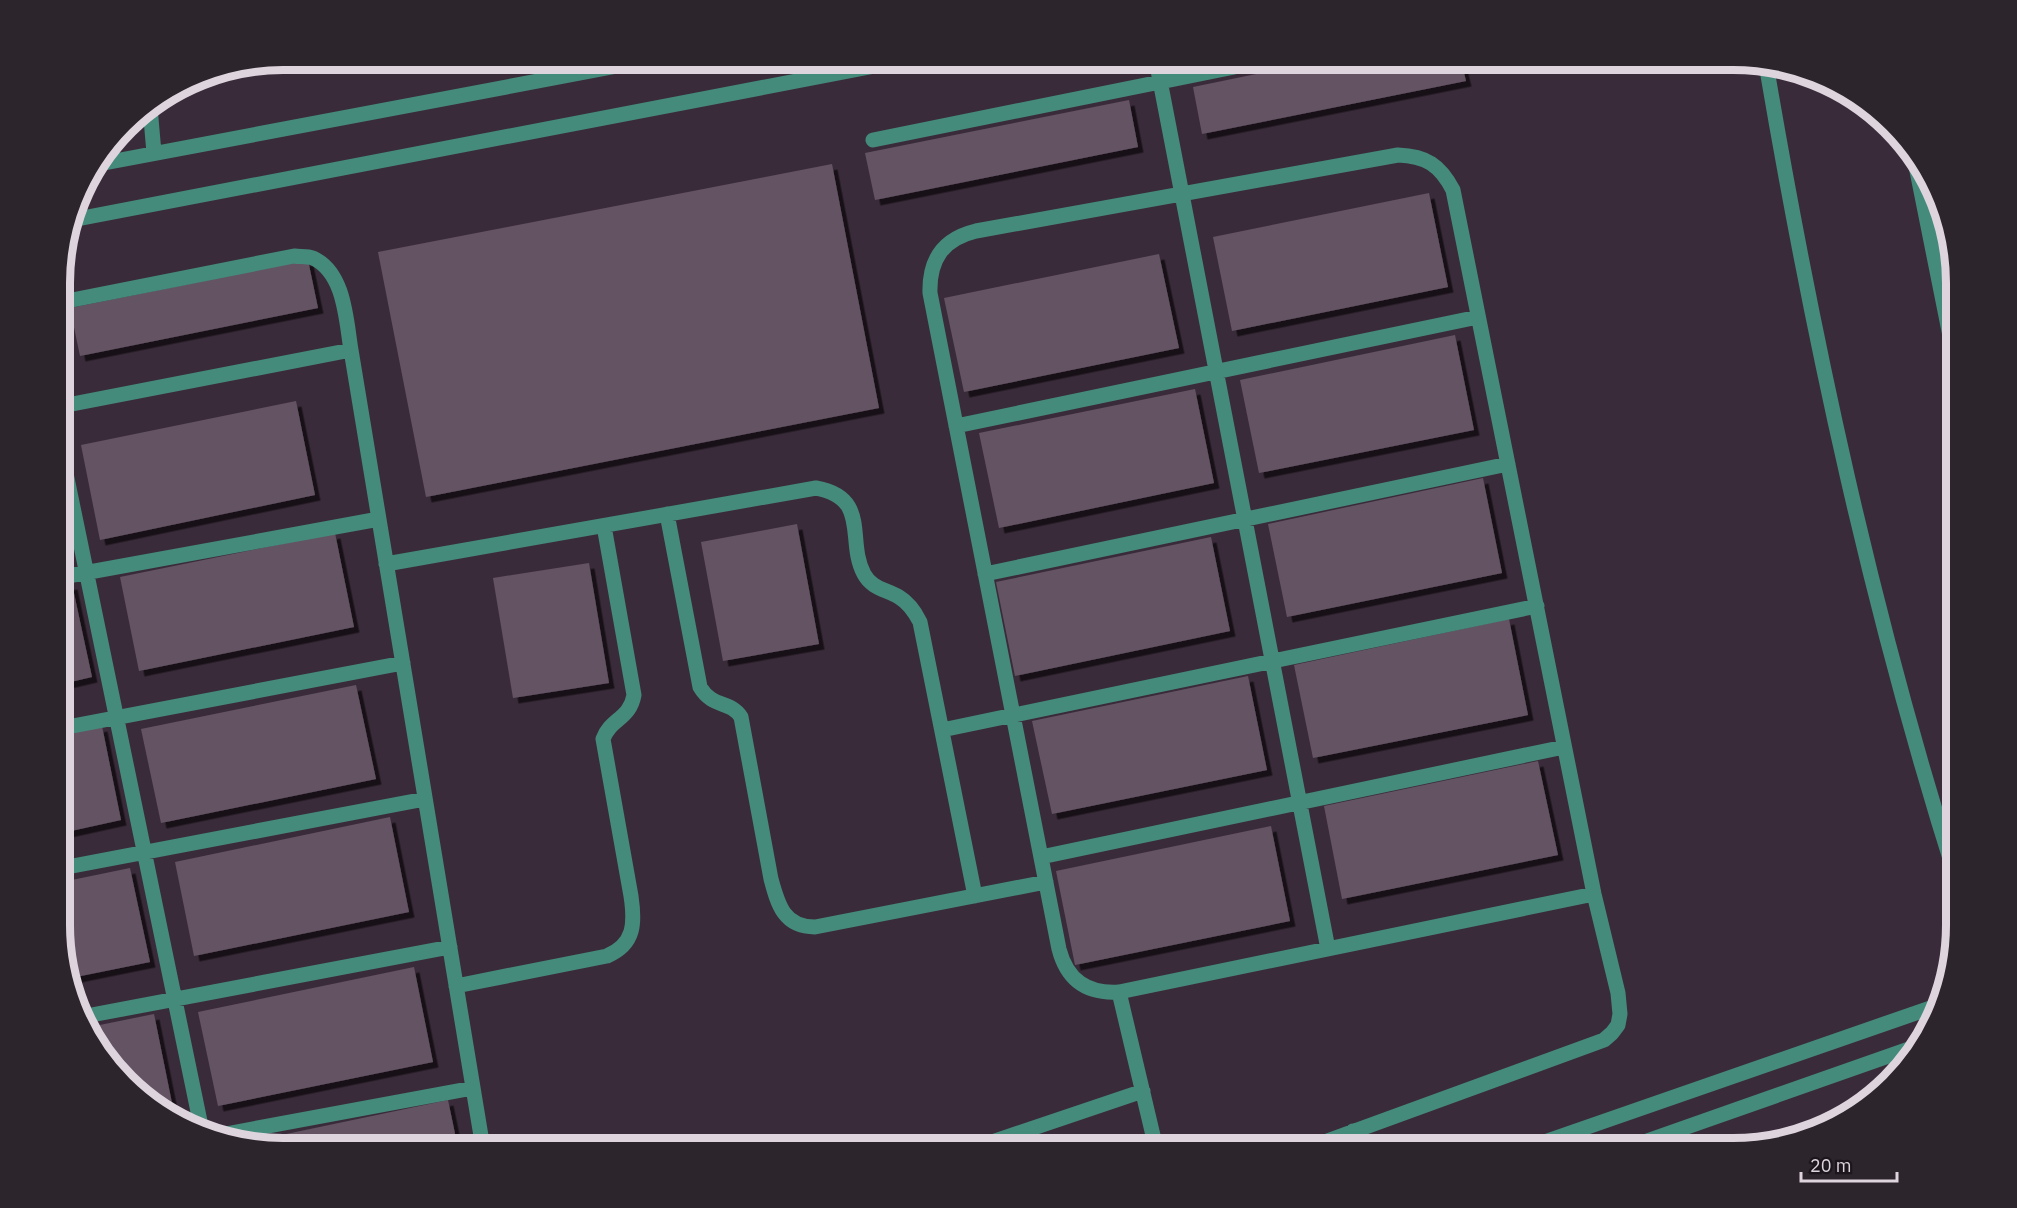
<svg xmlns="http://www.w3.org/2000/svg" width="2017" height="1208" font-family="'IBM Plex Sans',sans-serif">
	<defs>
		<filter id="shadow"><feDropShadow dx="5.5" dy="5.5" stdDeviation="0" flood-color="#0009"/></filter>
	</defs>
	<rect width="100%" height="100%" fill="#3a2b3a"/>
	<!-- building -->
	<path fill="#645364" filter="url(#shadow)" d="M1325 60H1461L1466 81 1202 134 1193 87Z
		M1129 100 1138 147 875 200 865 153Z
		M832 164 879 408 426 497 378 252Z
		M1429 193 1448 287 1232 331 1213 237Z
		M1159 254 1179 348 964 392 944 298Z
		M308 260 318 308 80 356 70 308Z
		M1455 335 1474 430 1259 473 1240 380Z
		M1195 389 1214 483 999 528 979 433Z
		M296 401 315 495 100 540 81 445Z
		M1483 478 1502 573 1287 617 1268 524Z
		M797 524 819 644 723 661 701 542Z
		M335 533 354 627 139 671 120 577Z
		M1211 537 1230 631 1015 676 996 582Z
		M589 563 609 683 513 698 493 578Z
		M72 584 92 677 62 684V586Z
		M1509 619 1528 715 1313 758 1294 665Z
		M1248 676 1267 770 1052 814 1032 721Z
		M356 685 376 779 161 823 141 729Z
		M102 726 121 820 62 833V734Z
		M1538 761 1558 855 1342 899 1324 806Z
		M390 817 409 912 194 956 175 862Z
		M1271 826 1290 921 1075 965 1056 871Z
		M130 868 150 962 71 978 62 953V882Z
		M414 967 433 1062 218 1106 198 1012Z
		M154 1014 173 1108 163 1110 98 1048 90 1027Z
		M448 1100 458 1148H284L244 1143Z"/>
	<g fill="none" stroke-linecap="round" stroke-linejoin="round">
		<!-- minor -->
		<path stroke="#448b7b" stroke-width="15" d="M1156 60 1328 949
			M1766 64C1813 340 1872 614 1957 881
			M150 107 154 153
			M873 140 1269 60
			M1914 156 1956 366
			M99 164 649 60
			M72 220 906 60
			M62 302 294 256C300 257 307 256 313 258 345 273 346 320 351 350
			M62 406 351 350 483 1148
			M956 426 1478 317
			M62 454 202 1131
			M667 514 700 687C713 709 730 700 741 717L771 879C778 905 784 927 815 927L1046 882
			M386 564 816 488C871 498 846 541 864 574 872 589 886 589 899 597 909 603 915 612 920 622L975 896
			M985 574 1508 464
			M62 577 379 519
			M62 728 403 663
			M942 730 1537 606
			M1041 857 1564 747
			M62 868 425 799
			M456 986 607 956C635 944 635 923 631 896L603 739C610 719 630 719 634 695L604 526
			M1119 992 1156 1148
			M86 1016 450 947
			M1353 1131 1358 1148
			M215 1136 473 1088
			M974 1148 1143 1091
			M1308 1148 1604 1040 1612 1033 1618 1025 1620 1014 1618 993 1594 894 1453 190C1440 165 1426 156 1398 155L976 231C943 239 929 259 930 293L1059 949C1067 980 1087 994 1119 992L1594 894
			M1527 1148 1936 1006
			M1627 1148 1920 1045"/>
	</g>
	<!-- crop -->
	<path d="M0 0H2017V1208H0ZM283 70H1733A213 213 0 0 1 1946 283V925A213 213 0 0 1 1733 1138H283A213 213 0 0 1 70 925V283A213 213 0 0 1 283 70Z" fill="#2c252c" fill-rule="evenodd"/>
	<path fill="none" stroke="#ded4de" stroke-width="8" d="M283 70H1733A213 213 0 0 1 1946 283V925A213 213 0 0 1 1733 1138H283A213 213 0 0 1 70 925V283A213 213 0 0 1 283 70Z"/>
	<!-- scale -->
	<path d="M1801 1172v9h96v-9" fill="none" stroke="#ded4de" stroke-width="3"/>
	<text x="1810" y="1172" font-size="18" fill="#ded4de" stroke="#1d161d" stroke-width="4.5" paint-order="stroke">20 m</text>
</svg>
